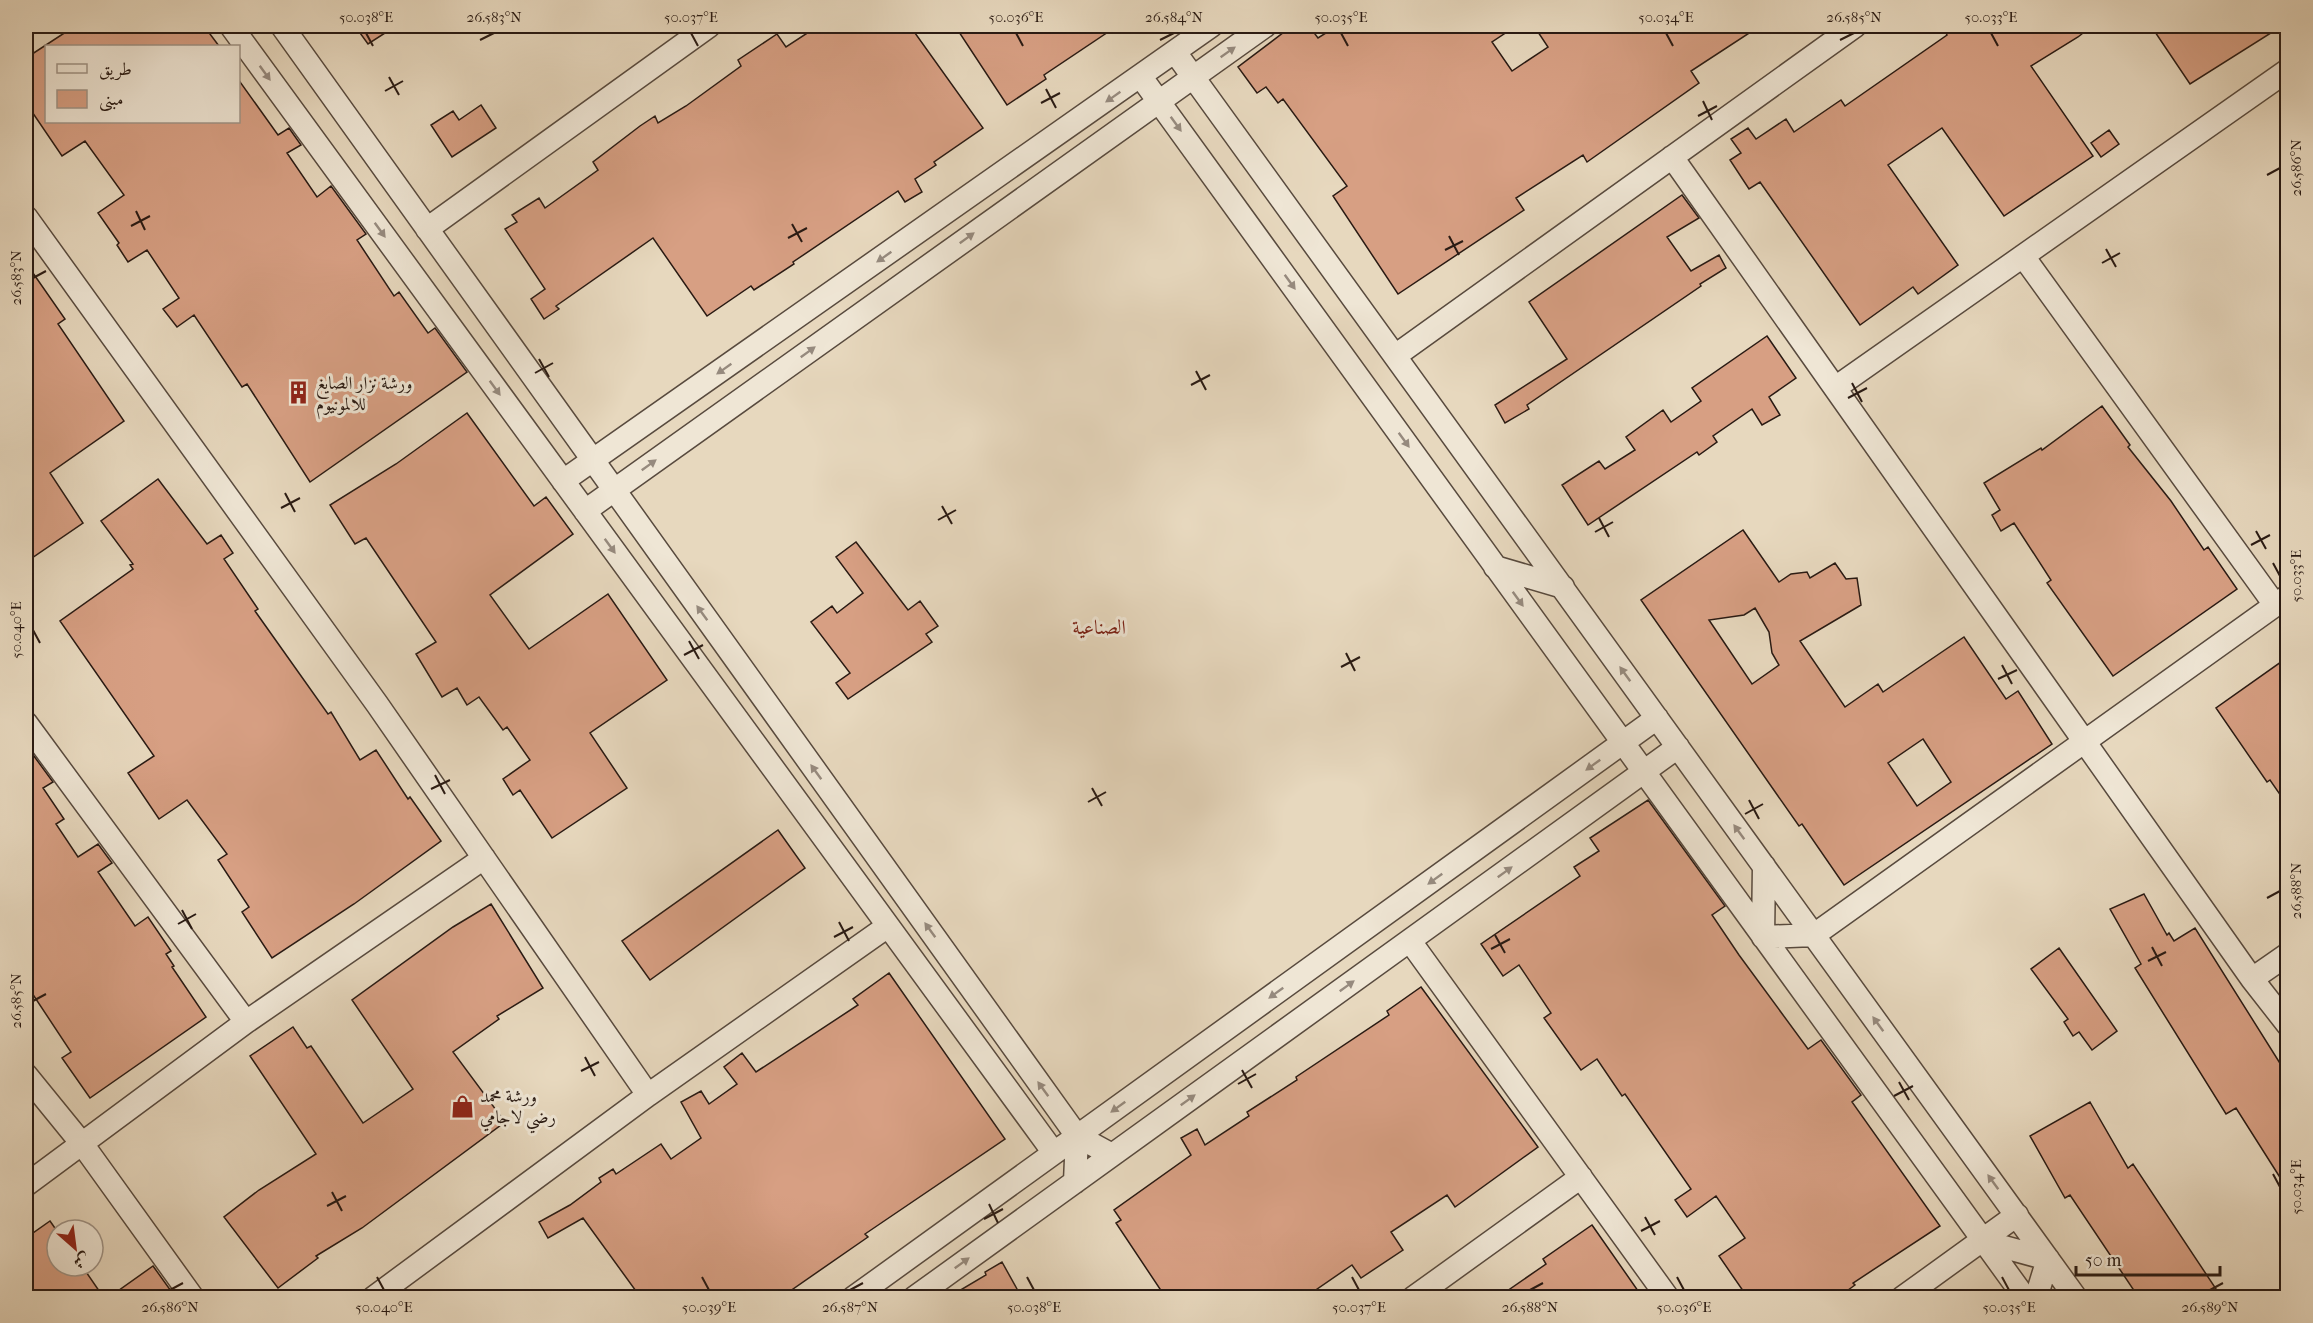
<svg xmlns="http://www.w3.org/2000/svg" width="2313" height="1323" font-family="'IM FELL French Canon',Amiri,serif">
	<rect width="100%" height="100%" fill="#e7d8be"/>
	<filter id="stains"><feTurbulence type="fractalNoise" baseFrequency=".00333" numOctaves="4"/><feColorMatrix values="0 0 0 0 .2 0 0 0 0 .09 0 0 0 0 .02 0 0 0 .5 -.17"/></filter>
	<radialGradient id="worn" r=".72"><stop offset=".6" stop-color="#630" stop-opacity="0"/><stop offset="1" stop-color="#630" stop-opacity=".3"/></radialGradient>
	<!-- building -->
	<path fill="#d79f83" stroke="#291a13" stroke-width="1.5" fill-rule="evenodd" d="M75 26H204L219 46H46V122H238V79L278 135 289 128 301 145 287 153 317 197 331 186 366 234 357 240 394 296 399 292 428 333 435 328 467 372 310 482 247 384 242 387 194 315 177 327 163 309 179 298 147 250 128 262 117 245 119 243 98 213 124 195 85 141 62 156 26 103V58Z
		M355 26H396L368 44Z
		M818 26H910L983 128 934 162 936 165 915 179 922 192 905 202 898 191 793 262 794 264 754 290 751 286 707 316 653 238 556 306 559 309 544 319 531 299 545 289 505 229 517 222 512 215 539 198 545 208 598 170 593 162 640 126 655 116 658 123 686 106 741 66 738 60 777 34 786 47Z
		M968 26H1117L1044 75 1046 79 1007 105 959 32Z
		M1292 26H1309L1318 38 1337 26H1516L1492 42 1512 71 1548 47 1534 26H1760L1691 71 1699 83 1587 162 1583 155 1516 198 1524 210 1398 294 1333 196 1347 186 1283 99 1278 103 1266 87 1257 93 1238 67Z
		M1953 26H2092L2078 37 2031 66 2093 156 2004 216 1942 128 1888 165 1958 265 1918 294 1913 287 1860 325 1760 182 1749 189 1730 160 1741 153 1731 139 1748 128 1756 139 1786 119 1794 132 1841 100 1845 106 1947 35 1945 31Z
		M2151 26H2282L2190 84Z
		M481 105 496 128 452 157 431 125 453 111 459 120Z
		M2109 130 2119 144 2101 157 2091 143Z
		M1682 195 1699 218 1667 237 1691 271 1719 255 1726 268 1700 284 1701 286 1527 405 1529 409 1505 423 1495 405 1567 359 1529 302Z
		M26 263 65 319 58 324 124 421 50 473 83 523 26 562Z
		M1767 336 1796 378 1769 397 1780 415 1762 425 1752 409 1713 436 1717 442 1699 455 1697 452 1588 525 1562 485 1599 461 1605 469 1635 450 1626 437 1663 410 1671 422 1701 401 1692 388Z
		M2102 406 2130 445 2128 447 2171 501 2204 550 2208 547 2237 589 2113 676 2047 583 2051 580 2014 523 2001 531 1992 515 2000 510 1984 483 2041 448 2042 450Z
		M467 413 534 506 546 497 573 534 490 595 529 649 608 594 667 680 590 733 627 788 552 838 520 790 513 795 503 779 530 760 507 727 503 730 479 697 467 705 457 688 442 697 416 654 436 642 366 538 355 544 330 505 396 464Z
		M158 479 207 544 221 535 233 553 224 559 258 609 255 611 328 714 331 712 360 760 376 750 408 799 410 797 441 841 354 904 272 958 242 912 249 907 218 860 227 854 187 800 159 819 128 773 154 756 60 621 133 569 130 565 133 564 101 521Z
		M1743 530 1779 582 1791 574 1807 572 1810 578 1835 563 1846 579 1857 578 1861 605 1800 641 1845 707 1878 684 1883 692 1964 637 2006 699 2018 691 2052 744 1844 885 1802 824 1799 826 1641 600ZM1755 608 1769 632 1772 653 1779 665 1752 684 1709 620 1744 615ZM1923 739 1951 782 1917 806 1888 763Z
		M856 542 908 610 920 601 938 626 926 634 932 642 848 699 836 683 850 673 811 622 832 606 837 613 863 593 836 557Z
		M2288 657V806L2270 780 2267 782 2216 708Z
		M28 748 53 782 43 788 64 819 56 824 78 857 98 844 112 863 98 872 135 926 148 917 171 951 166 954 174 966 172 967 206 1017 90 1098 62 1058 71 1052 26 984V750Z
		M1648 800 1725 906 1712 915 1739 955 1808 1049 1821 1040 1861 1095 1852 1102 1940 1226 1853 1283 1855 1285 1837 1298H1748L1719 1256 1745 1238 1716 1196 1687 1217 1675 1200 1691 1189 1625 1094 1622 1096 1597 1059 1581 1070 1544 1018 1551 1013 1519 965 1503 976 1481 944 1580 876 1574 867 1599 851 1590 838Z
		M778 830 805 868 650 980 622 941Z
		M2144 894 2167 935 2169 933 2174 941 2195 928 2288 1076V1190L2236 1108 2226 1114 2135 968 2141 964 2110 909Z
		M491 904 543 988 497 1016 499 1019 453 1052 505 1122 362 1228 316 1256 318 1258 278 1288 224 1217 259 1190 316 1154 250 1056 293 1027 307 1048 311 1046 363 1123 413 1089 352 1000 453 927Z
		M2059 948 2117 1031 2092 1050 2079 1032 2073 1036 2064 1022 2068 1019 2031 969Z
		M889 973 1005 1139 865 1234 868 1237 780 1298H641L583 1218 548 1238 539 1222 570 1205 601 1182 599 1178 613 1169 616 1174 661 1144 671 1159 701 1138 681 1102 701 1091 709 1104 737 1084 724 1067 742 1053 756 1072 858 1005 853 999Z
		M1421 987 1538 1147 1455 1207 1447 1195 1391 1232 1403 1250 1361 1278 1352 1265 1304 1298H1166L1116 1223 1121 1220 1114 1210 1191 1155 1181 1138 1197 1129 1205 1145 1249 1116 1247 1112 1297 1080 1296 1077 1389 1015 1387 1011Z
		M2090 1102 2128 1168 2133 1164 2222 1298H2139L2070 1195 2065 1198 2030 1136Z
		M50 1221 57 1231V1266H82L104 1298H26V1238Z
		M1592 1225 1643 1298H1497L1546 1264 1543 1259Z
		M1002 1262 1022 1298H947L986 1275 985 1272Z
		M153 1266 176 1298H108Z"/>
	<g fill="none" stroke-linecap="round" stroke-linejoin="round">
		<defs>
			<path id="minor" d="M231 26 1054 1153
				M282 26 1077 1136
				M1175 52 2076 1298
				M1141 77 2025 1298
				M1672 157 2252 979 2288 1025
				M26 217 377 704 648 1095
				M427 229 709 26
				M2023 256 2275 605
				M1395 356 1855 26
				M1835 388 2288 70
				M563 481 1211 26
				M585 511 1265 26
				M1495 567 1563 587
				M26 723 246 1022
				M1764 866 1763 937 1814 935 2288 596
				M1410 941 1668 1298
				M2252 979 2288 954
				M26 1075 83 1145 193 1298
				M1075 1182 1077 1136 1112 1155
				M26 1185 246 1022 484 858
				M1982 1241 2048 1259 2036 1298
				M373 1298 648 1095 888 926
				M853 1298 1657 718
				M914 1298 1678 747
				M1413 1298 1581 1177
				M1902 1298 2017 1215"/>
		</defs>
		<!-- minor casing -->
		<use href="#minor" stroke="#584a3e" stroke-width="25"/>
		<!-- minor -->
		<use href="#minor" stroke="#efe6d5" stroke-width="22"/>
	</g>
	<!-- one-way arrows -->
	<defs><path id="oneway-solid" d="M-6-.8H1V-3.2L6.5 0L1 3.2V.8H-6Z" transform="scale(1.5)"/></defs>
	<g fill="#968a7e">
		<use href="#oneway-solid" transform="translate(1228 52) rotate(-35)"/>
		<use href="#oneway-solid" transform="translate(265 73) rotate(54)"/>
		<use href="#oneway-solid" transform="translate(1113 97) rotate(145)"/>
		<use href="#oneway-solid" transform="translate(1176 124) rotate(54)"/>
		<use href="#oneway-solid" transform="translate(380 230) rotate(54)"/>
		<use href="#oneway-solid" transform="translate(967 238) rotate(-36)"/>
		<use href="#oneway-solid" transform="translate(884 257) rotate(145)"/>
		<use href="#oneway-solid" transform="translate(1290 282) rotate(54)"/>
		<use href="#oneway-solid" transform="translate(808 352) rotate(-36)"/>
		<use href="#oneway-solid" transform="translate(724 369) rotate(145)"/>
		<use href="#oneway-solid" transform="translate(495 388) rotate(54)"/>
		<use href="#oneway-solid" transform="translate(1404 440) rotate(54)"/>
		<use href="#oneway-solid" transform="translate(649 465) rotate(-36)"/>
		<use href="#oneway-solid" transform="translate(610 546) rotate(54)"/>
		<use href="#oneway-solid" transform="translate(1518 599) rotate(54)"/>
		<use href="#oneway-solid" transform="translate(702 613) rotate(-126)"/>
		<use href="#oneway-solid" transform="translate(1625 674) rotate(-126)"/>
		<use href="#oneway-solid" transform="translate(1593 765) rotate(144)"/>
		<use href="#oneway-solid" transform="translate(816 772) rotate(-126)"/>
		<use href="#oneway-solid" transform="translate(1739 832) rotate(-126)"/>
		<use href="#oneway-solid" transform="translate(1505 872) rotate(-36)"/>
		<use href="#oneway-solid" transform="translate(1435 879) rotate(144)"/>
		<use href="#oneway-solid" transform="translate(930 930) rotate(-126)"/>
		<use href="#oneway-solid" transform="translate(1347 986) rotate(-36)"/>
		<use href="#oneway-solid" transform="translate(1276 993) rotate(144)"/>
		<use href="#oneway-solid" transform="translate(1878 1024) rotate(-126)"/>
		<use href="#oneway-solid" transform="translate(1043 1089) rotate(-126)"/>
		<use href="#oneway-solid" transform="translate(1188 1100) rotate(-36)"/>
		<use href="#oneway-solid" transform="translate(1118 1107) rotate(144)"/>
		<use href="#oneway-solid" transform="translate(1993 1182) rotate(-126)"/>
		<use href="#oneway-solid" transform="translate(962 1263) rotate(-36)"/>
	</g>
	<!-- ticks -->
	<path fill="none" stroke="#291a13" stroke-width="2" d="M366 33 373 46M691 33 698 46M1016 33 1023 46M1341 33 1348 46M1666 33 1673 46M1991 33 1998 46M480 40 494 33M1160 40 1174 33M1840 40 1854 33M389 77 399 95M1046 89 1056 108M385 91 403 81M1703 101 1712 120M1041 103 1060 93M1698 116 1717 106M2267 175 2280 168M136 211 145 230M792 224 802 242M131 226 150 216M1449 236 1459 255M788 238 807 228M2106 249 2116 267M1445 250 1463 241M2102 263 2120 253M33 278 46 271M539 359 549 377M1196 371 1206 390M535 373 553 363M1852 383 1862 402M1191 385 1210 375M1848 398 1867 388M285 493 295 512M942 506 952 524M281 508 300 498M1599 518 1609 537M938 520 956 510M2256 531 2266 549M1595 532 1613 522M2251 545 2270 535M2273 563 2280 576M33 630 40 643M689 641 699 659M1346 653 1355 671M684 655 703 645M2002 665 2012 684M1341 667 1360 657M1998 679 2017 670M435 775 445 794M1092 788 1102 806M431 789 450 780M1749 800 1759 819M1088 802 1106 792M1745 814 1763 804M2267 898 2280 891M182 910 192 929M839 922 849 941M178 924 196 914M1495 935 1505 953M834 937 853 927M2152 947 2162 966M1491 949 1510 939M2148 961 2166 952M33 1001 46 994M585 1057 595 1076M1242 1070 1252 1088M581 1071 599 1062M1899 1082 1909 1100M1238 1084 1256 1074M1894 1096 1913 1086M2273 1174 2280 1187M332 1192 342 1211M989 1204 998 1223M327 1206 346 1196M1645 1217 1655 1235M984 1219 1003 1209M1641 1231 1660 1221M377 1277 384 1290M702 1277 709 1290M1027 1277 1034 1290M1352 1277 1359 1290M1677 1277 1684 1290M2002 1277 2009 1290M170 1290 183 1283M850 1290 863 1283M1530 1290 1543 1283M2210 1290 2223 1283"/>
	<!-- icons -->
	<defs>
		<symbol id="building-bare" viewBox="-9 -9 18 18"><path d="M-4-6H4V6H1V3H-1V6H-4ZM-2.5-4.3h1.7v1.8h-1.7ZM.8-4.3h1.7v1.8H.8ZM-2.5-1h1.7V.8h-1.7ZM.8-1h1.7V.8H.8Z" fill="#8f2418" stroke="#efe6d5" stroke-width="2.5" paint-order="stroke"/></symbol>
		<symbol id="shop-bare" viewBox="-9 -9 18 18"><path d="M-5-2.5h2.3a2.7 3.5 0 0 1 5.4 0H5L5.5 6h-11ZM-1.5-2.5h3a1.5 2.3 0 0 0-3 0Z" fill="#8f2418" stroke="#efe6d5" stroke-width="2.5" paint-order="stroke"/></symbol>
	</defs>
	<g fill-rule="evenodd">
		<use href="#building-bare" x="282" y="376" width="33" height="33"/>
		<use href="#shop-bare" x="446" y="1090" width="33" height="33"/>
	</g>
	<g text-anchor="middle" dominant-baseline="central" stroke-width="6" stroke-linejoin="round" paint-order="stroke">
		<!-- poi labels -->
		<g font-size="18" fill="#291a13" stroke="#efe6d5" text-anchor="start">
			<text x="316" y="383">ورشة نزار الصايغ<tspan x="316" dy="21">للالمونيوم</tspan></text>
			<text x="480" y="1096">ورشة محمد<tspan x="480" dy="21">رضي لاجامي</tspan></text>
		</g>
		<!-- neighbourhood labels -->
		<g font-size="20" fill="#7a1f14" stroke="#efe6d5">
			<text x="1099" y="627">الصناعية</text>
		</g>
	</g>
	<!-- margin -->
	<rect width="2313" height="1323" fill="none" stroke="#e7d8be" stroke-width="66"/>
	<!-- legend -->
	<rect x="45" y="45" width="195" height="78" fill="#efe6d5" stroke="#a09487" stroke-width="1.5"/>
	<rect x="57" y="64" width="30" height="9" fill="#efe6d5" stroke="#a09487" stroke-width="1.5"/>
	<text x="99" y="75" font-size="18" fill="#291a13">طريق</text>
	<rect x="57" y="90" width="30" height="18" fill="#d79f83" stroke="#a09487" stroke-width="1.5"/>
	<text x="99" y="105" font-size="18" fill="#291a13">مبنى</text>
	<!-- north arrow -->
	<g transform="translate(75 1248) rotate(152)"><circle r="28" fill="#efe6d5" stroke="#a09487" stroke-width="1.5"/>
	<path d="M0-4.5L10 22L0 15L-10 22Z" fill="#8f2418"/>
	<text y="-9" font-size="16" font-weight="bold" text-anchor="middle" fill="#291a13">ش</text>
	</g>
	<!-- scale -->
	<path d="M2076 1266v9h144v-9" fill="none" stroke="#291a13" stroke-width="3"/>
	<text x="2085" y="1266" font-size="18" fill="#291a13" stroke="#efe6d5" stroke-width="4.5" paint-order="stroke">50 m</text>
	<rect x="33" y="33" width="2247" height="1257" fill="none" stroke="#291a13" stroke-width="2"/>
	<g font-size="15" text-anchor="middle" fill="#291a13">
		<text x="366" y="22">50.038°E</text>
		<text x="494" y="22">26.583°N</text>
		<text x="691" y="22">50.037°E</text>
		<text x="1016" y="22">50.036°E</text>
		<text x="1174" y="22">26.584°N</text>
		<text x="1341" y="22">50.035°E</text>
		<text x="1666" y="22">50.034°E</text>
		<text x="1854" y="22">26.585°N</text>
		<text x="1991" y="22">50.033°E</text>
		<text transform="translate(2296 168) rotate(-90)" y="5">26.586°N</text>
		<text transform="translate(16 278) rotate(-90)" y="5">26.583°N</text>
		<text transform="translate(2296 576) rotate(-90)" y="5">50.033°E</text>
		<text transform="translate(16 630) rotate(-90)" y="5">50.040°E</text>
		<text transform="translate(2296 891) rotate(-90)" y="5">26.588°N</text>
		<text transform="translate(16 1001) rotate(-90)" y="5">26.585°N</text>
		<text transform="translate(2296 1187) rotate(-90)" y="5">50.034°E</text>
		<text x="170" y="1312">26.586°N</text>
		<text x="384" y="1312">50.040°E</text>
		<text x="709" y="1312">50.039°E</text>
		<text x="850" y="1312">26.587°N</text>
		<text x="1034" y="1312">50.038°E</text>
		<text x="1359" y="1312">50.037°E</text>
		<text x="1530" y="1312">26.588°N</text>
		<text x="1684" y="1312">50.036°E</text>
		<text x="2009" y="1312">50.035°E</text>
		<text x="2210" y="1312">26.589°N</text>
	</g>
	<rect width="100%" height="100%" filter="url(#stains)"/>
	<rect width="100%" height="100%" fill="url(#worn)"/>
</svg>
